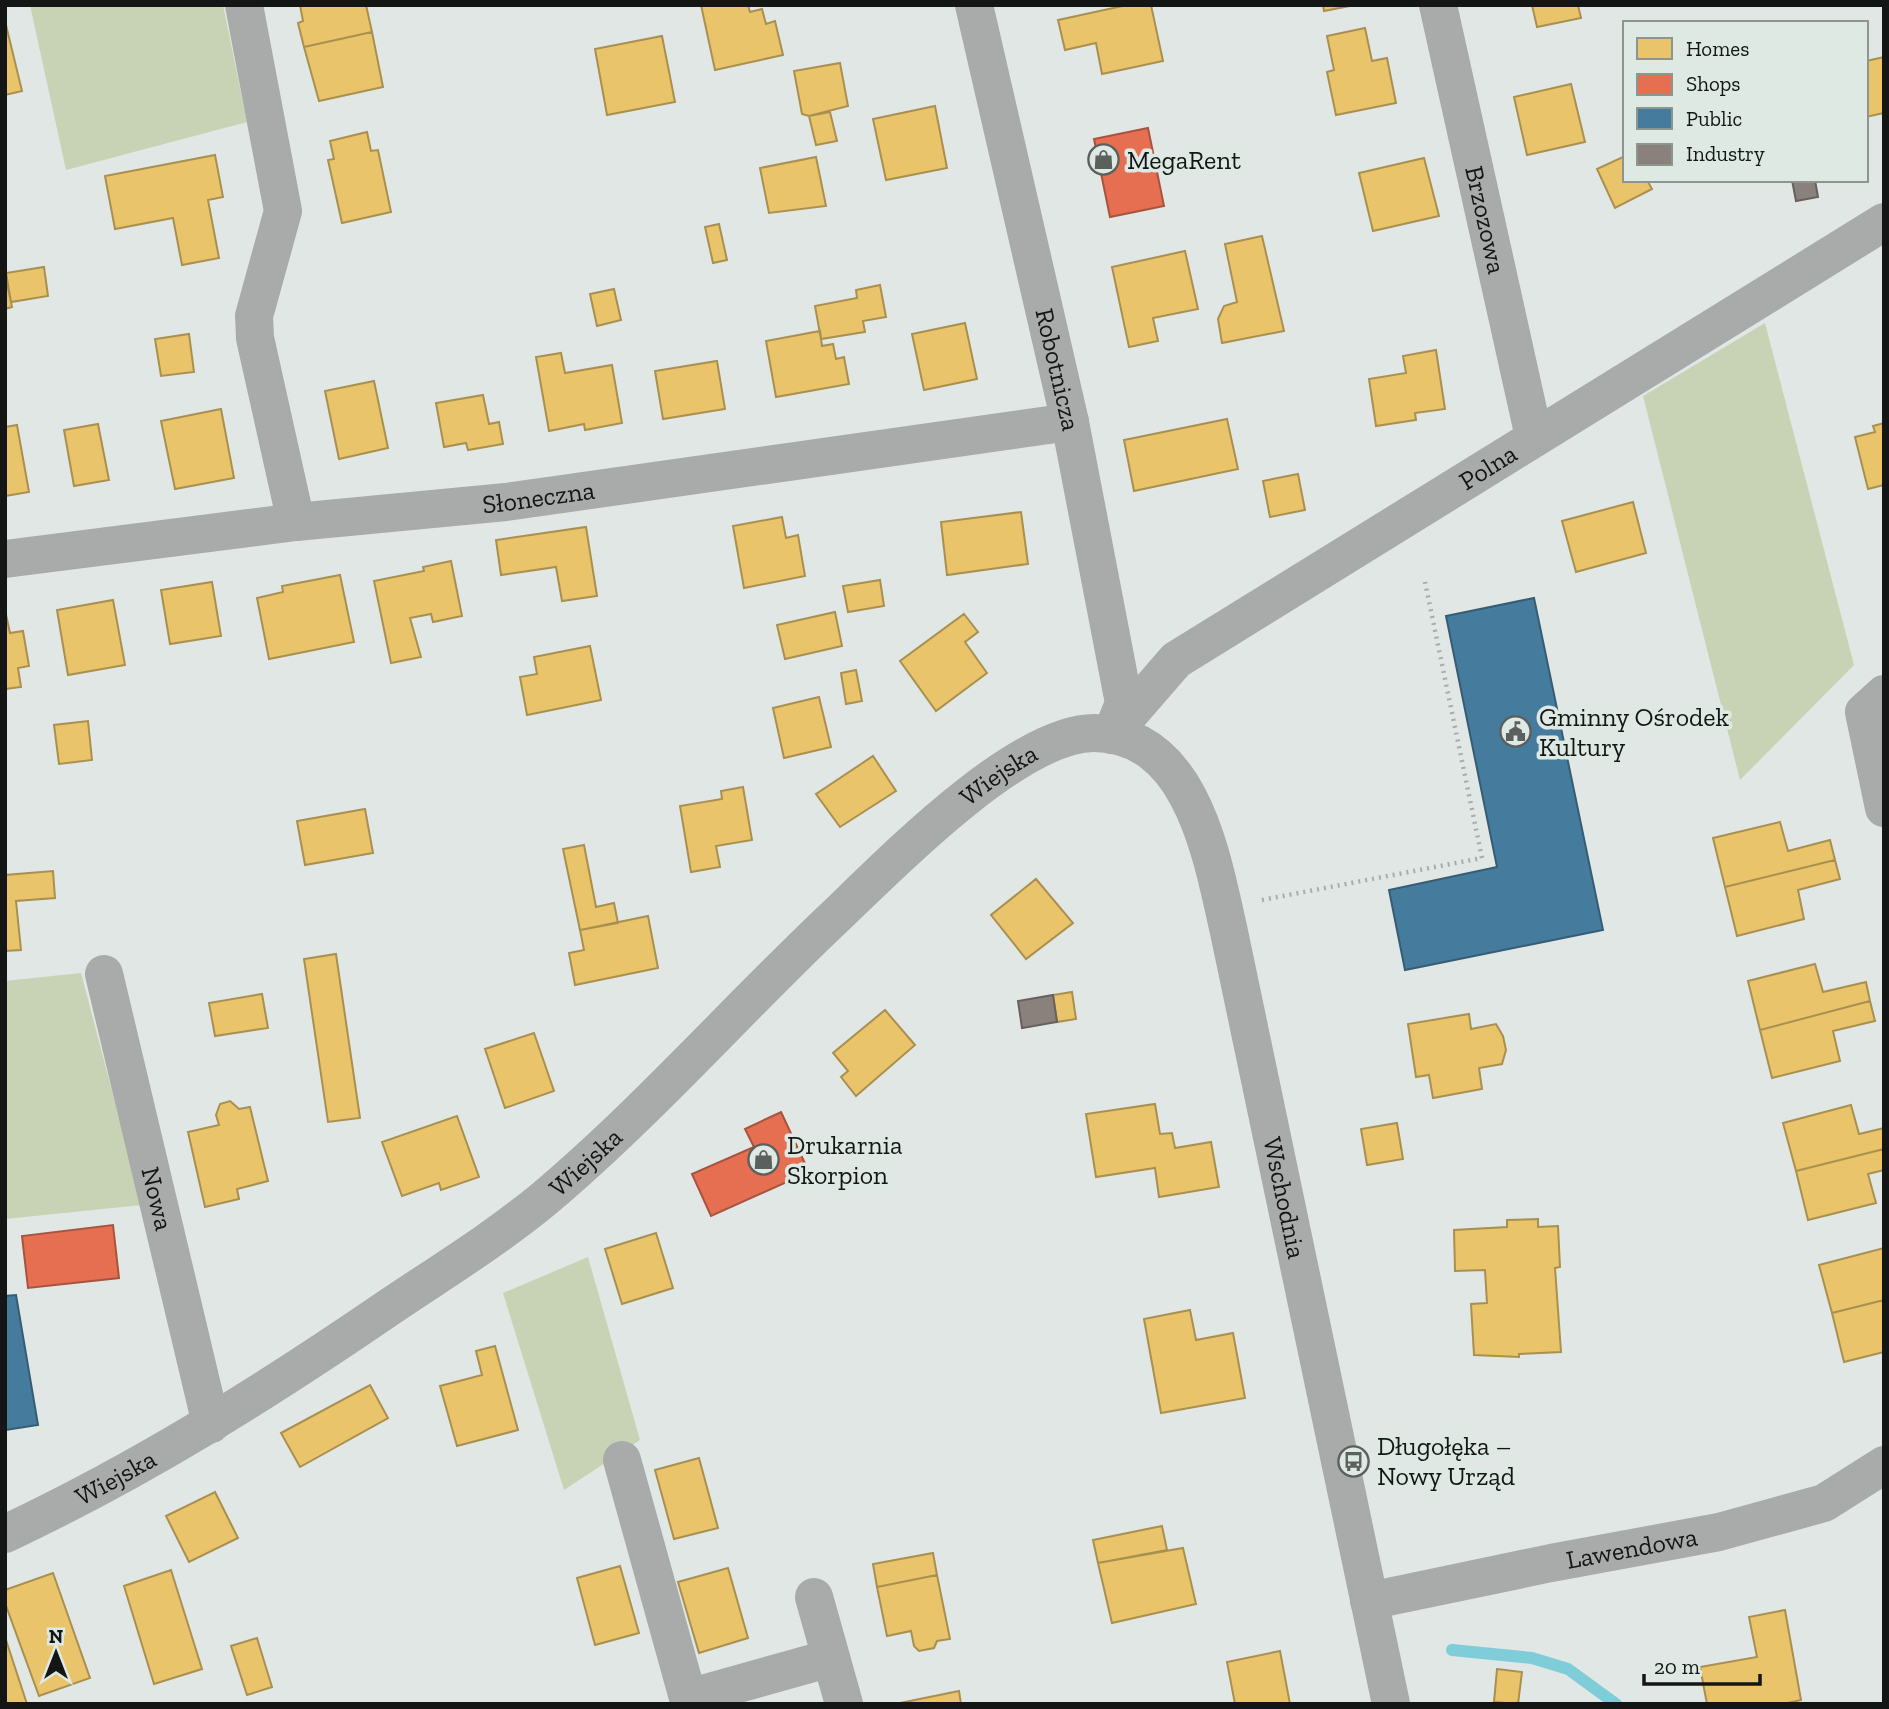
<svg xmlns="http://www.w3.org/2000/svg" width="1889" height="1709" font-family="'Zilla Slab',serif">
	<rect width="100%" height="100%" fill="#e1e7e4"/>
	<!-- green -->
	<path fill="#c7d3b4" d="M30 5H223L247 122 66 170Z
		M1765 323 1854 665 1740 780 1643 396Z
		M81 973 142 1205 5 1219V981Z
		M588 1257 640 1440 564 1490 503 1293Z"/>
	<!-- homes -->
	<path fill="#e9c46a" stroke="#a99050" stroke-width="2" d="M300 5H366L372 32 304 47 298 23 303 21Z
		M701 5H748L750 12 762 9 766 24 775 21 783 55 715 70Z
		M1127 5H1151L1163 61 1102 74 1096 43 1065 50 1058 20Z
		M1323 5H1355L1324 11Z
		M1532 5H1578L1581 18 1537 27Z
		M5 21 22 91 5 95Z
		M1365 28 1372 61 1387 58 1396 103 1336 115 1327 72 1334 70 1327 36Z
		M372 32 383 87 319 101 304 47Z
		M662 36 675 102 607 115 595 49Z
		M1884 57V113L1866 117V61Z
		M840 63 848 106 809 116 802 114 794 71Z
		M1571 84 1585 142 1527 155 1514 97Z
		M935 106 947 168 886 180 873 119Z
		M830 112 837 141 816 145 809 116Z
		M367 132 371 151 378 150 391 212 342 223 328 160 334 159 330 141Z
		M215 155 223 197 208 200 219 258 182 265 173 218 115 229 105 176Z
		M1625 156V180H1647L1652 189 1615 208 1597 169Z
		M816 157 826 206 769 213 760 168Z
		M1424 158 1439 216 1373 231 1359 173Z
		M719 224 727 260 713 263 705 227Z
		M1262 236 1284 331 1222 343 1218 319 1224 306 1237 302 1225 244Z
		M1185 251 1198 309 1153 318 1158 341 1129 347 1112 267Z
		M44 267 48 296 11 302 6 273Z
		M5 273 12 307 5 309Z
		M880 285 886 317 863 321 865 332 821 339 815 306 857 298 856 290Z
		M614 289 621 320 597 326 590 294Z
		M965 323 977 379 924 390 912 334Z
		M820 331 822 346 833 344 836 359 844 357 849 384 776 397 766 341Z
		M189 334 194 372 161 376 155 339Z
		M1436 350 1445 409 1415 413 1416 420 1376 426 1369 379 1406 373 1403 356Z
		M561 353 565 373 612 365 622 423 585 430 584 424 549 431 536 357Z
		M717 361 725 409 663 419 655 371Z
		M374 381 388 448 339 459 325 391Z
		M483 395 489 424 499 422 503 444 468 450 466 443 444 447 436 403Z
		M221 409 234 478 175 489 161 421Z
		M1227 419 1238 469 1134 491 1124 440Z
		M1884 423V485L1868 489 1855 437 1875 432 1873 426Z
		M98 424 109 480 74 486 64 430Z
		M17 425 29 492 5 496V427Z
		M1298 474 1305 510 1270 517 1263 481Z
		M1633 502 1646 553 1576 572 1562 521Z
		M1021 512 1028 564 947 575 941 522Z
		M782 517 786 538 798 535 805 576 744 588 733 526Z
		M586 527 597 596 562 601 556 567 501 575 496 540Z
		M451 561 462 616 433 622 431 614 410 618 421 657 391 663 374 581 424 571 423 567Z
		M340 575 354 642 269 659 257 598 283 592 282 586Z
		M880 580 884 606 848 612 843 586Z
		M212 582 221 636 170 644 161 590Z
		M113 600 125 665 68 675 57 610Z
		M5 610 10 633 23 631 29 666 18 668 21 687 5 689Z
		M835 612 842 646 785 659 777 625Z
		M964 614 978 632 965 642 987 673 936 711 900 661Z
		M590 646 601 700 527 715 520 677 537 674 534 657Z
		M856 670 862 701 846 704 841 673Z
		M819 697 831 747 784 758 773 708Z
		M88 721 92 760 59 764 54 725Z
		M873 756 896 791 840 827 816 794Z
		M743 787 752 840 716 846 720 867 691 872 680 806 722 799 721 791Z
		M365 809 373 853 305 865 297 821Z
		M1780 822 1788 851 1830 840 1835 860 1725 887 1713 838Z
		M584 845 596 907 614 903 618 923 580 930 563 849Z
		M1835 860 1840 879 1798 890 1804 919 1737 936 1725 887Z
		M53 871 55 898 16 901 21 950 5 951V875Z
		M1036 879 1073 923 1026 959 991 915Z
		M648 916 658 968 575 985 569 953 584 950 580 930Z
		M336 954 360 1118 328 1122 304 959Z
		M1815 964 1823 992 1866 982 1870 1001 1760 1030 1748 981Z
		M1072 992 1076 1019 1057 1022 1053 995Z
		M262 994 268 1028 215 1036 209 1003Z
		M1870 1001 1875 1021 1833 1031 1840 1061 1772 1078 1760 1030Z
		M885 1010 915 1045 856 1096 841 1077 848 1071 833 1053Z
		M1469 1014 1471 1029 1496 1024 1503 1036 1506 1050 1502 1064 1479 1068 1482 1089 1433 1098 1429 1075 1416 1077 1408 1024Z
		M534 1033 554 1091 505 1108 485 1049Z
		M230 1101 239 1109 250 1107 268 1181 237 1189 239 1199 205 1207 188 1132 219 1125 216 1115 220 1104Z
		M1155 1104 1160 1134 1172 1133 1175 1148 1211 1142 1219 1187 1159 1197 1155 1168 1096 1177 1086 1114Z
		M1851 1105 1859 1134 1884 1128V1149L1796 1171 1783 1123Z
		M457 1116 479 1177 441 1190 439 1183 402 1196 382 1142Z
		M1397 1123 1403 1159 1367 1165 1361 1129Z
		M1884 1149V1170L1868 1174 1876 1203 1808 1220 1796 1171Z
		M1538 1219V1227L1558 1226 1560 1267 1555 1268 1561 1352 1519 1354V1357L1474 1355 1471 1304 1487 1303 1485 1270 1455 1271 1454 1230 1507 1227V1220Z
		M656 1233 673 1288 622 1304 605 1249Z
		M1884 1248V1300L1832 1313 1819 1265Z
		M1884 1300V1352L1844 1362 1832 1313Z
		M1190 1310 1196 1340 1233 1333 1245 1398 1161 1413 1144 1319Z
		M495 1346 518 1430 457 1446 440 1386 482 1375 476 1351Z
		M370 1385 388 1418 300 1467 281 1433Z
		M699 1458 718 1528 674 1539 655 1470Z
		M215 1492 238 1538 189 1562 166 1516Z
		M1162 1526 1167 1550 1098 1563 1093 1540Z
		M1183 1548 1196 1604 1112 1623 1098 1563Z
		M933 1553 937 1575 877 1587 873 1564Z
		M620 1566 639 1633 595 1645 577 1578Z
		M728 1568 748 1638 699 1653 678 1582Z
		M171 1570 202 1669 154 1684 124 1586Z
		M53 1573 90 1678 39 1696 5 1603V1590Z
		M937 1575 950 1639 937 1641 934 1648 919 1651 914 1646 911 1631 887 1636 877 1587Z
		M1785 1610 1801 1700 1783 1704H1707L1700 1667 1757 1657 1749 1617Z
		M5 1637 27 1704H5Z
		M257 1638 272 1687 247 1695 231 1646Z
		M1280 1651 1290 1704H1235L1227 1662Z
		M1497 1669 1522 1672 1518 1704 1494 1702Z
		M959 1691 961 1704 900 1703Z"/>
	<!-- shops -->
	<path fill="#e76f51" stroke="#a7543f" stroke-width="2" d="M1148 128 1164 206 1110 217 1094 139Z
		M781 1112 809 1172 711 1216 692 1174 754 1147 745 1129Z
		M113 1225 119 1278 28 1288 22 1236Z"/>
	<!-- public -->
	<path fill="#457b9d" stroke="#365d74" stroke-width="2" d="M1534 598 1603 930 1405 970 1389 890 1497 867 1446 616Z
		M16 1295 38 1425 5 1430V1296Z"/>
	<!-- industry -->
	<path fill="#8a817c" stroke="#66615d" stroke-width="2" d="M1792 180H1815L1818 197 1796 201Z
		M1053 995 1057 1022 1022 1028 1018 1001Z"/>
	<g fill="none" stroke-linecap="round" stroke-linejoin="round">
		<!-- stream -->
		<path stroke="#80cdda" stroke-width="12" d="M1452 1650 1532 1658 1568 1669 1616 1704"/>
		<!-- path -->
		<path stroke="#aaacab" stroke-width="4.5" stroke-dasharray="2 5" stroke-linecap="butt" d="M1262 900 1482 858 1425 582"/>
		<!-- minor -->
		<g stroke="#a8abaa" stroke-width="38">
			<path d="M244 5 283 211 254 316 255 338 296 522"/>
			<path id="s1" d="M974 5 1070 422 1124 703 1112 733"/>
			<path id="s2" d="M1438 5 1534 437"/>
			<path id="s3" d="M5 559 296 522 506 502 1070 422"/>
			<path d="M1884 694 1864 712 1884 808"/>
			<path id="s4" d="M1111 735 1176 660 1884 222"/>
			<path id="s5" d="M104 974 211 1424"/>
			<path d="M622 1460 688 1698 831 1658"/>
			<path id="s6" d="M5 1534C141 1470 267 1391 391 1306 443 1271 497 1238 545 1198 649 1110 739 1007 838 914 892 862 1018 733 1094 733 1193 734 1212 858 1229 932L1391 1704"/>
			<path d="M814 1597 844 1704"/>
			<path id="s7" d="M1369 1601 1551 1563 1719 1532 1824 1503 1884 1465"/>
		</g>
	</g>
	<!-- icons -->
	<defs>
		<symbol id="shop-ring" viewBox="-11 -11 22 22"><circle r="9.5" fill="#dfe9e4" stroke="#5b5f5d" stroke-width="1.5"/><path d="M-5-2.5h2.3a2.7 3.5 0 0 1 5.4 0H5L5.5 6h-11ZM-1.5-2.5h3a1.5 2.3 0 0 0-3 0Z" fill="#5b5f5d"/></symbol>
		<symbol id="civic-ring" viewBox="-11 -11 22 22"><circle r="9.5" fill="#dfe9e4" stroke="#5b5f5d" stroke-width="1.5"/><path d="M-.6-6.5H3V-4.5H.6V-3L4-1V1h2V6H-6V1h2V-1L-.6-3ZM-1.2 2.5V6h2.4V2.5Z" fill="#5b5f5d"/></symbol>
		<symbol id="bus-ring" viewBox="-11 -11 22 22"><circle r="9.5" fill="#dfe9e4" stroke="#5b5f5d" stroke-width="1.5"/><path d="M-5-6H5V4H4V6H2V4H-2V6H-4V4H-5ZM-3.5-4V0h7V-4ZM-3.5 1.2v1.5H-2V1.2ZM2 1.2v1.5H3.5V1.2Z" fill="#5b5f5d"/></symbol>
	</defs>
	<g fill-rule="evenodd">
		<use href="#shop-ring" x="1086" y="142" width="35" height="35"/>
		<use href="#civic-ring" x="1498" y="714" width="35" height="35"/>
		<use href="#shop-ring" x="746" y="1142" width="35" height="35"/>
		<use href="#bus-ring" x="1336" y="1444" width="35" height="35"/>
	</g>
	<g text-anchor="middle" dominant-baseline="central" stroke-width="7" stroke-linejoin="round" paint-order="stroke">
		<!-- poi labels -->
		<g font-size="26" fill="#131615" stroke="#dfe9e4" text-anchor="start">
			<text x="1127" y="160">MegaRent</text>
			<text x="1539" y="717">Gminny Ośrodek<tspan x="1539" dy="30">Kultury</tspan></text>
			<text x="787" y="1145">Drukarnia<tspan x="787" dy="30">Skorpion</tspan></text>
			<text x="1377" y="1446">Długołęka –<tspan x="1377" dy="30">Nowy Urząd</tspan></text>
		</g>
		<!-- street labels -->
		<g font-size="26" fill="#131615" stroke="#dfe9e4">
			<text stroke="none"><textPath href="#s2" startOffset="220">Brzozowa</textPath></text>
			<text stroke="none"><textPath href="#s1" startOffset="374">Robotnicza</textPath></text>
			<text stroke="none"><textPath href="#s4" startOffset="466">Polna</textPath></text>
			<text stroke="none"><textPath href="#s3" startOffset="537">Słoneczna</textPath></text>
			<text stroke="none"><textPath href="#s6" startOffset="1258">Wiejska</textPath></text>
			<text stroke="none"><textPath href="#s6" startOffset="691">Wiejska</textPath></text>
			<text stroke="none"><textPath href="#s6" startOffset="1897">Wschodnia</textPath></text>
			<text stroke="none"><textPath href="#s5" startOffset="231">Nowa</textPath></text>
			<text stroke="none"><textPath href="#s6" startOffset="124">Wiejska</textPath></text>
			<text stroke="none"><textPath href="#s7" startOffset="268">Lawendowa</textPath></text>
		</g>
	</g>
	<!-- border -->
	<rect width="1889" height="1709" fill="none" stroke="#131615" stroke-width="14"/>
	<!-- legend -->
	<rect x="1623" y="21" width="245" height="161" fill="#dfe9e4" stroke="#8d9591" stroke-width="2"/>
	<rect x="1637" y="38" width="35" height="21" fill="#e9c46a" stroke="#8d9591" stroke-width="2"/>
	<text x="1686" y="56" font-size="21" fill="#131615">Homes</text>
	<rect x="1637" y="74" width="35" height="21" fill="#e76f51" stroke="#8d9591" stroke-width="2"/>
	<text x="1686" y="91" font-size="21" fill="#131615">Shops</text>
	<rect x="1637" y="108" width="35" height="21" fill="#457b9d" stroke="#8d9591" stroke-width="2"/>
	<text x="1686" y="126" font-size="21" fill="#131615">Public</text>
	<rect x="1637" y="144" width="35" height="21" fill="#8a817c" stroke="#8d9591" stroke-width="2"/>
	<text x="1686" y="161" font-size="21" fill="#131615">Industry</text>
	<!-- north arrow -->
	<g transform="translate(56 1653)" stroke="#dfe9e4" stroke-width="5" paint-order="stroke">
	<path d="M0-5L12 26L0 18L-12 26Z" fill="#131615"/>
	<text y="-10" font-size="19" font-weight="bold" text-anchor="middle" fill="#131615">N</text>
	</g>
	<!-- scale -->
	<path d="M1644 1674v10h116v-10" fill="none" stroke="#131615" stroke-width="3.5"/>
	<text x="1654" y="1674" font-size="21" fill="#131615" stroke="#dfe9e4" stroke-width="5" paint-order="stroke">20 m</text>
</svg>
